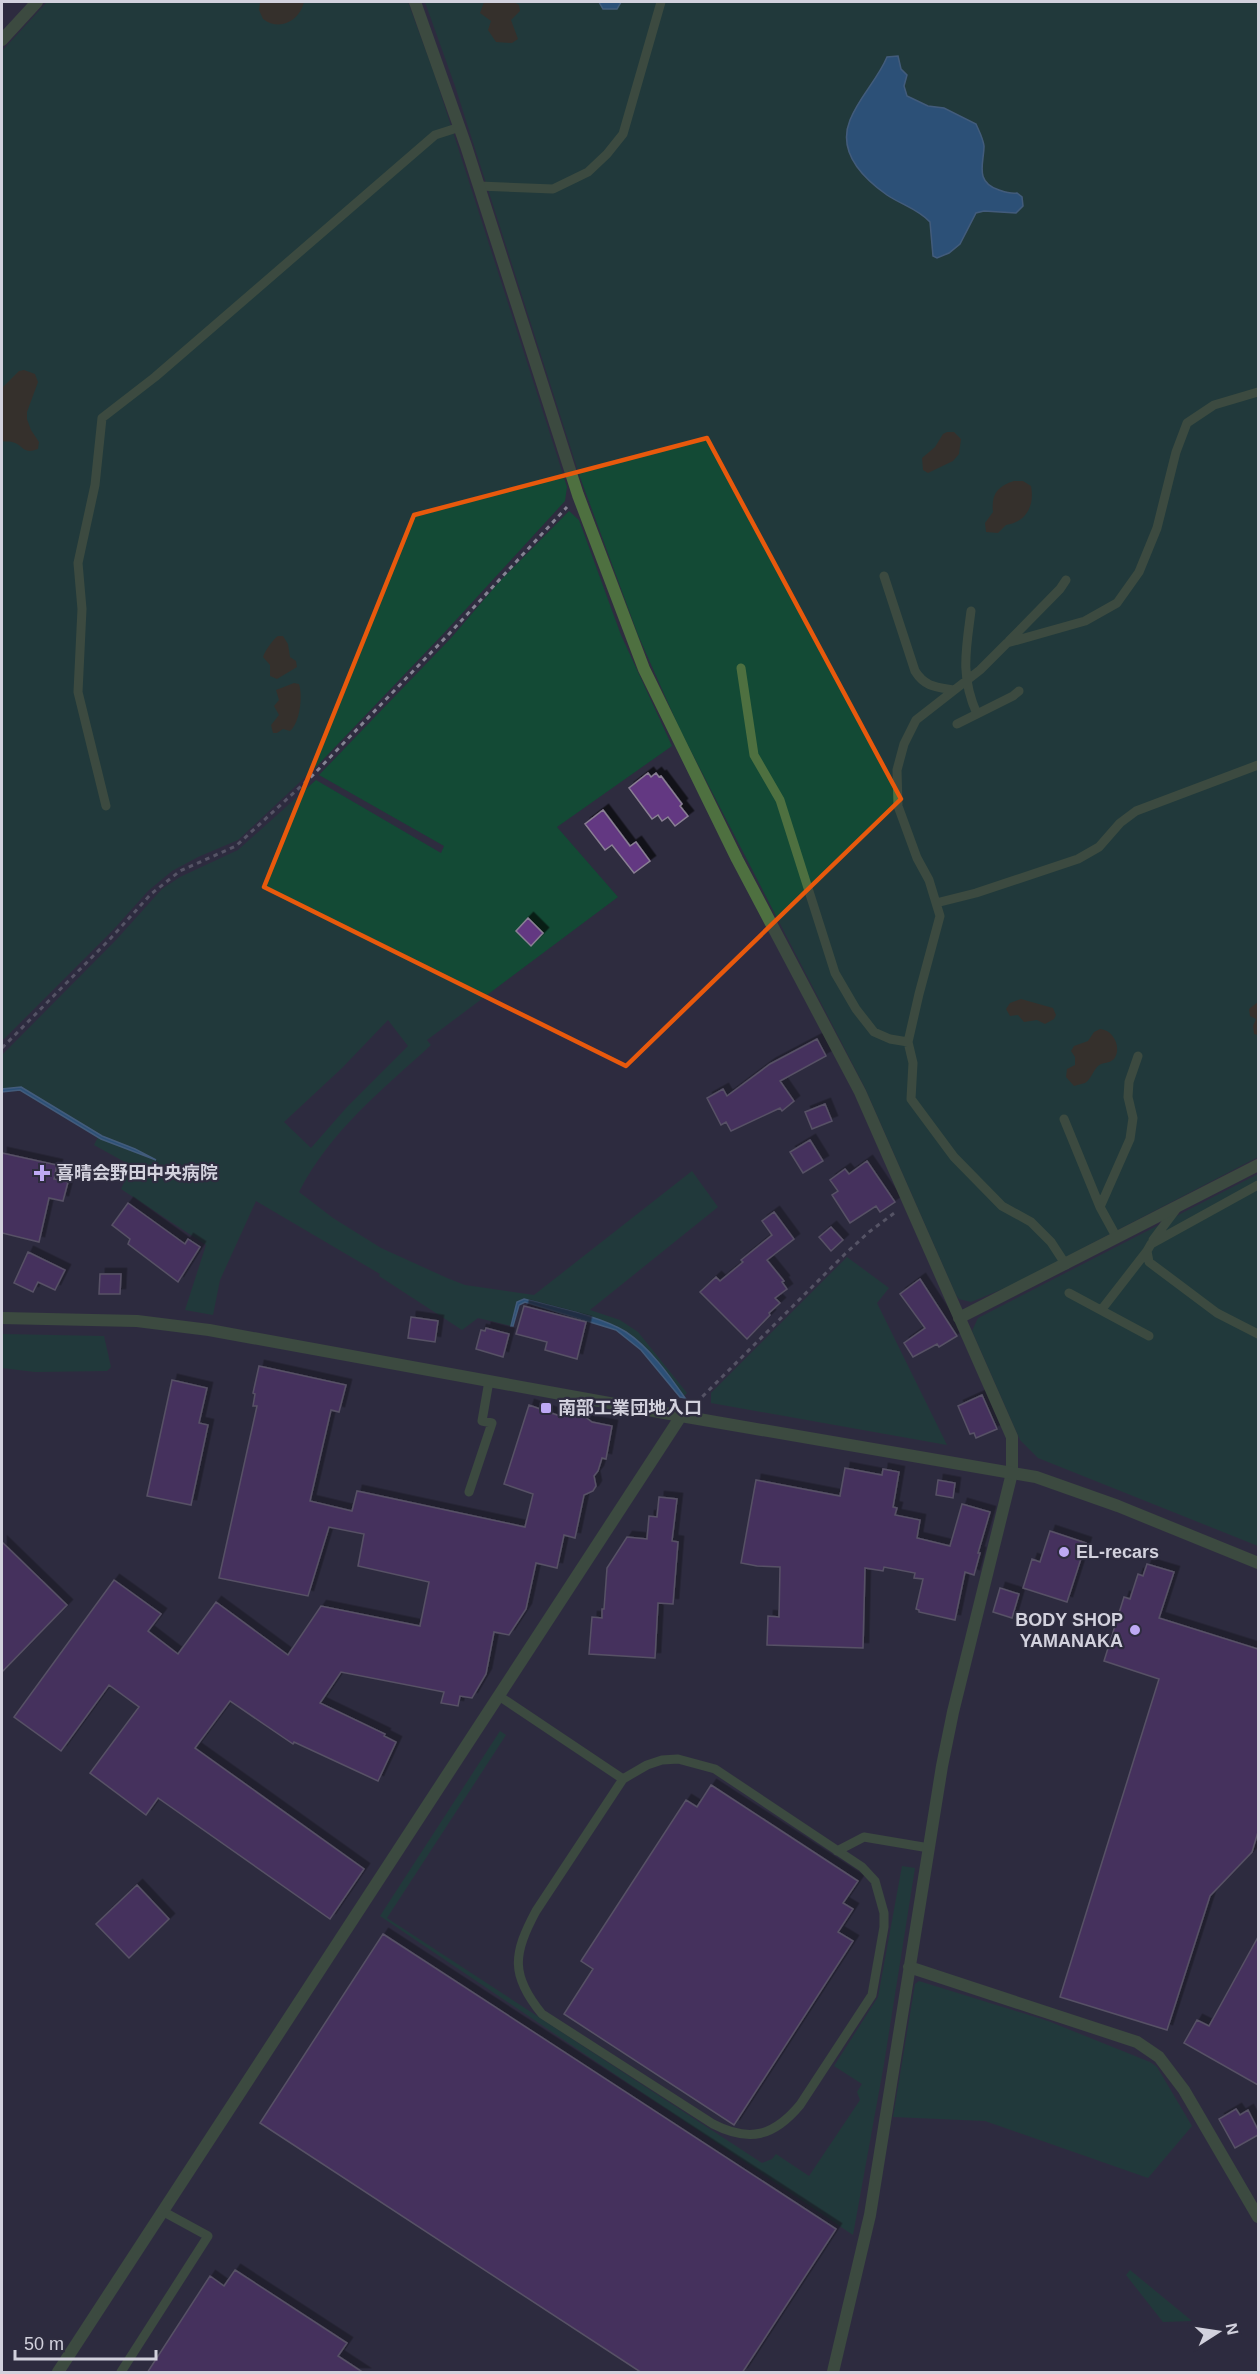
<svg xmlns="http://www.w3.org/2000/svg" width="1260" height="2374" font-family="Arial,'Noto Sans JP',sans-serif">
	<defs>
		<filter id="shadow"><feDropShadow dx="5.5" dy="-5.5" stdDeviation="0" flood-color="#0009"/></filter>
	</defs>
	<rect width="100%" height="100%" fill="#2e2c3f"/>
	<!-- green -->
	<path fill="#134a35" fill-rule="evenodd" d="M47 2H408L434 73 567 487 565 501 444 633 316 767 238 840 198 857 172 871 148 891 113 930 4 1039H2V51Z
		M425 2H1258V1157L1010 1286 971 1302 959 1299 956 1295 865 1088 680 730 638 635 580 477 455 86Z
		M569 511 579 520 621 635 672 746 557 827 618 897 427 1040 431 1045C382 1090 330 1131 299 1192L333 1218 381 1248 447 1278 465 1285 534 1295 692 1171 718 1207 590 1310 620 1320 638 1332 687 1393 684 1396C670 1378 656 1357 639 1342 611 1317 560 1309 524 1299L517 1302 511 1326 478 1318 462 1330 379 1276 380 1274 256 1201 220 1280 213 1315 185 1310 206 1245 121 1189 132 1166 94 1145 98 1137 156 1160 102 1136 21 1087 2 1089V1055L116 940 162 889 180 877 238 850 316 780 441 853 444 846 319 775 451 638 500 581ZM388 1020 408 1046 347 1107 311 1148 284 1122 342 1068Z
		M1258 1174V1546L1038 1458 1020 1440 972 1331 978 1318Z
		M847 1257 889 1288 877 1303 947 1445 711 1403V1393Z
		M2 1334 104 1336 111 1367 107 1371 35 1372 2 1368Z
		M500 1731 506 1735 387 1918 762 2163 772 2159 776 2154 809 2176 860 2100 857 2092 862 2084 834 2066 878 1997 902 1866 915 1868 884 2064 853 2235 380 1916Z
		M919 1981 1048 2021 1150 2062 1157 2067 1192 2126 1148 2178 985 2121 893 2117 915 1984Z
		M1130 2270 1192 2321 1163 2322 1126 2275Z"/>
	<!-- sand -->
	<path fill="#3e3616" d="M260 2H304C300 20 280 32 263 19L259 10Z
		M484 2H514L519 5 520 11 511 20 518 39 512 43 496 42 488 30 491 21 480 13Z
		M24 370 35 374 38 382 27 412V419L31 430 39 442 38 449C22 455 24 445 12 442 9 441 5 442 2 441V388L19 371Z
		M947 432H954L961 439 959 454 953 461 928 473 923 470 922 458 935 447 943 434Z
		M1014 481H1023L1031 486C1035 506 1026 522 1006 525L998 533 986 532 985 523 993 512C991 495 997 486 1014 481Z
		M278 636H283L288 644 290 657 296 661 297 667 277 679 270 676V665L263 657C265 651 273 639 278 636Z
		M294 683 299 684C303 695 300 723 290 731L283 729 277 733H273L271 725 279 715 274 706 279 700 276 690Z
		M1021 999 1053 1008 1056 1015 1054 1019 1045 1024 1037 1020 1024 1022 1018 1015 1010 1016 1006 1009 1010 1003Z
		M1258 1002V1035L1254 1034 1253 1026 1256 1019 1250 1016 1249 1009Z
		M1100 1029C1114 1030 1122 1048 1114 1059 1109 1064 1101 1062 1097 1067 1092 1073 1091 1079 1085 1083L1074 1086 1066 1077 1067 1069 1075 1065V1057L1071 1051 1074 1046 1088 1041 1094 1032Z"/>
	<!-- water -->
	<path fill="#2a7cba" stroke="#5c96c4" stroke-width="1.5" d="M599 2H621L617 9H603Z
		M898 56 901 69 907 75 904 86 907 96 928 106 944 108 976 124C979 131 983 138 984 146 984 163 974 182 999 190 1005 192 1010 194 1017 193L1022 197 1023 206 1016 213 984 211 976 213 960 244 949 253 937 258 933 256 930 222C918 209 902 205 887 195 863 178 837 152 850 120 859 97 878 79 887 57Z
		M21 1087 102 1136 135 1149 156 1160 101 1139 20 1090 2 1092V1089Z
		M524 1299C553 1307 601 1316 626 1332 650 1348 669 1375 685 1398L680 1397 641 1350 616 1330 525 1302 519 1305 513 1326H511L517 1302Z"/>
	<!-- building -->
	<path fill="#633982" stroke="#8a7f94" stroke-width="1.5" filter="url(#shadow)" d="M648 773 651 777 656 773 659 777 661 776 682 804 680 806 688 816 675 826 668 817 662 821 658 815 652 819 629 788Z
		M603 810 630 846 636 842 650 861 634 873 612 845 605 850 585 824Z
		M528 918 543 933 531 946 516 931Z
		M817 1039 826 1056 780 1081 794 1101 782 1111 780 1108 731 1131 726 1122 721 1125 707 1098 723 1089 727 1096 770 1064Z
		M825 1104 832 1121 812 1129 805 1112Z
		M810 1140 823 1161 803 1173 790 1152Z
		M2 1153 57 1165 54 1179 68 1182 63 1201 49 1198 39 1242 2 1233Z
		M867 1161 895 1202 880 1212 876 1206 850 1223 832 1195 838 1191 830 1180 845 1169 849 1174Z
		M128 1203 185 1244 188 1239 200 1247 178 1282 128 1244 130 1239 112 1225Z
		M774 1212 794 1239 767 1260 784 1281 782 1282 787 1289 775 1298 780 1303 769 1313 770 1315 747 1339 700 1292 716 1277 720 1281 743 1262 741 1260 772 1235 762 1221Z
		M831 1227 843 1240 831 1251 819 1237Z
		M28 1252 65 1270 55 1290 38 1282 33 1292 14 1283Z
		M100 1274H121L120 1294H99Z
		M920 1279 957 1336 939 1347 937 1344 913 1357 904 1343 925 1328 900 1294Z
		M524 1306 586 1322 577 1359 545 1350 547 1342 516 1334Z
		M411 1317 438 1321 435 1342 408 1338Z
		M486 1328 509 1334 503 1357 476 1349 481 1330 485 1331Z
		M259 1366 346 1385 339 1412 331 1410 310 1501 352 1511 357 1491 525 1527 533 1494 504 1484 529 1405 557 1415 584 1416 592 1422 612 1426 606 1459 602 1458 598 1471 594 1476 596 1486 593 1491 584 1495 575 1538 564 1535 557 1568 536 1563 526 1609 509 1635 494 1632 486 1674 472 1698 460 1696 458 1706 441 1703 444 1692 341 1672 320 1703 385 1734 384 1736 396 1742 378 1781 294 1742 293 1744 230 1701 195 1748 364 1869 330 1919 158 1798 146 1815 90 1773 139 1707 109 1685 61 1751 14 1717 114 1580 161 1614 148 1631 178 1654 216 1602 288 1655 321 1606 420 1626 429 1582 358 1566 364 1534 329 1527 308 1596 219 1578 257 1406H253L255 1394 253 1393Z
		M172 1380 207 1388 199 1423 208 1425 191 1505 147 1496Z
		M982 1395 997 1429 976 1438 974 1433 970 1434 958 1406Z
		M845 1468 882 1475 883 1469 899 1472 893 1507 897 1508 895 1515 920 1520 917 1538 950 1546 962 1504 990 1512 978 1553H980L974 1575 965 1572 955 1620 919 1612V1610L916 1609 923 1579 914 1578 915 1573 884 1567 883 1571 865 1568 863 1648 767 1645 768 1616 779 1617 780 1567 757 1566 741 1563 756 1480 840 1496Z
		M938 1480 955 1483 953 1498 936 1495Z
		M659 1497 677 1499 672 1541 678 1542 673 1604 658 1603 655 1658 589 1654 592 1617 602 1618V1609H604L607 1568 627 1537 647 1539 649 1516 657 1517Z
		M1050 1531 1086 1543 1067 1602 1023 1588 1032 1559 1040 1562Z
		M2 1542 67 1605 2 1672Z
		M1147 1564 1174 1572 1159 1618 1258 1649V1832L1252 1852 1210 1896 1167 2030 1060 1997 1159 1679 1104 1661 1124 1597 1130 1599 1138 1574 1143 1576Z
		M1000 1588 1019 1594 1012 1618 993 1612Z
		M711 1785 858 1881 843 1903 853 1909 838 1932 853 1941 734 2125 564 2014 593 1969 581 1961 686 1800 697 1807Z
		M137 1885 169 1919 129 1958 96 1924Z
		M383 1934 836 2229 742 2373H642L260 2123Z
		M1258 1937V2085L1184 2043 1197 2020 1209 2026Z
		M1236 2109 1240 2115 1248 2110 1258 2130V2135L1235 2148 1219 2119Z
		M235 2270 347 2343 338 2356 364 2373H147L210 2276 224 2286Z"/>
	<g fill="none" stroke-linecap="round" stroke-linejoin="round">
		<!-- path -->
		<path stroke="#858393" stroke-width="3" stroke-dasharray="4.5 4.5" stroke-linecap="butt" d="M2 1048 110 939 151 894 180 871 236 846 312 776 448 635 567 507
			M696 1403 845 1254 869 1232 897 1211"/>
		<!-- service -->
		<path stroke="#4e7040" stroke-width="9" d="M479 186 553 189 588 172 607 154 623 134 661 2
			M884 576 915 671C925 687 936 687 954 690
			M971 611C966 650 960 676 977 714
			M1009 641 1060 589 1066 580
			M741 668 754 755 780 800 835 973 856 1009 874 1032 890 1039 908 1042
			M957 724 1013 696 1019 691
			M106 806 78 692 82 609 78 563 95 485 102 418 155 377 435 135 460 127
			M936 903 976 893 1078 859 1099 847 1120 823 1136 811 1258 765
			M1064 1119 1100 1207
			M1258 1185 1151 1244 1147 1251 1149 1262 1217 1313 1258 1334
			M1117 1238 1100 1207 1130 1139 1133 1118 1128 1097 1129 1082 1138 1056
			M1153 1240 1177 1208
			M1066 1265 1051 1242 1031 1222 1002 1206 954 1157 911 1099 913 1063 908 1042 919 994 940 916 929 880 917 858 898 806 897 770 904 744 916 720 980 670 1007 643 1085 621 1117 603 1139 572 1157 528 1176 452 1187 423 1214 405 1258 392
			M1069 1293 1149 1336
			M1102 1309 1147 1251
			M469 1492 492 1423 482 1421 489 1381
			M499 1696 623 1779
			M678 1759 715 1769 862 1867 875 1881 884 1913V1927L872 1995 800 2105C774 2136 750 2143 713 2124L542 2014C510 1975 513 1954 536 1911L623 1779 647 1765 662 1760Z
			M837 1851 864 1837 929 1848
			M121 2372 208 2236 164 2212"/>
		<!-- minor -->
		<path stroke="#4e7040" stroke-width="12" d="M415 2 466 146 578 495 644 669 737 859 860 1092 1012 1437V1473L953 1712 942 1766 870 2215 833 2372
			M2 40 37 2
			M959 1318 1258 1165
			M909 1967 1137 2042 1159 2057 1184 2090 1258 2217"/>
		<!-- tertiary -->
		<path stroke="#4e7040" stroke-width="12" d="M2 1318 137 1321 209 1330 681 1416 1012 1473 1036 1477 1118 1506 1258 1563
			M58 2372 681 1416"/>
	</g>
	<!-- marked area -->
	<path d="M0 0H1260V2374H0ZM707 438 901 799 626 1066 264 887 414 515Z" fill="#2e2c3f" fill-opacity=".55" fill-rule="evenodd"/>
	<path fill="none" stroke="#e8590c" stroke-width="4.5" stroke-linejoin="round" d="M707 438 901 799 626 1066 264 887 414 515Z"/>
	<!-- markers -->
	<g fill="#bea9f4" stroke="#2e2c3f" stroke-width="2">
		<path d="M39 1164h6v6h6v6h-6v6h-6v-6h-6v-6h6z"/>
		<rect x="540" y="1402" width="12" height="12" rx="3"/>
		<circle cx="1064" cy="1552" r="6"/>
		<circle cx="1135" cy="1630" r="6"/>
	</g>
	<g text-anchor="middle" dominant-baseline="central" stroke-width="4.5" stroke-linejoin="round" paint-order="stroke">
		<!-- poi labels -->
		<g font-size="18" font-weight="bold" fill="#d2d1dd" stroke="#2e2c3f" text-anchor="start">
			<text x="56" y="1173">喜晴会野田中央病院</text>
			<text x="558" y="1408">南部工業団地入口</text>
			<text x="1076" y="1552">EL-recars</text>
			<text x="1123" y="1620" text-anchor="end">BODY SHOP<tspan x="1123" dy="21">YAMANAKA</tspan></text>
		</g>
	</g>
	<!-- border -->
	<rect width="1260" height="2374" fill="none" stroke="#d2d1dd" stroke-width="6"/>
	<!-- north arrow -->
	<g transform="translate(1218 2332) rotate(78)" stroke="#2e2c3f" stroke-width="4.5" paint-order="stroke">
	<path d="M0-4.5L10 22L0 15L-10 22Z" fill="#d2d1dd"/>
	<text y="-9" font-size="16" font-weight="bold" text-anchor="middle" fill="#d2d1dd">N</text>
	</g>
	<!-- scale -->
	<path d="M15 2350v9h141v-9" fill="none" stroke="#d2d1dd" stroke-width="3"/>
	<text x="24" y="2350" font-size="18" fill="#d2d1dd" stroke="#2e2c3f" stroke-width="4.5" paint-order="stroke">50 m</text>
</svg>
